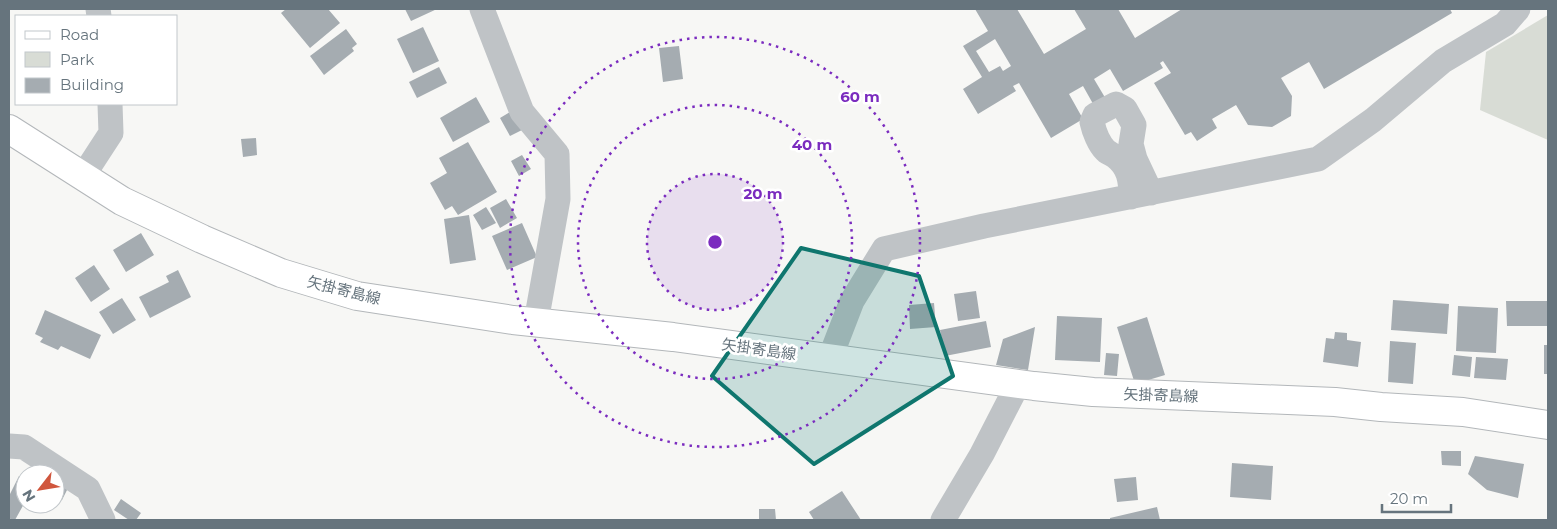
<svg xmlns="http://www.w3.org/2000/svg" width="1557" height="529" font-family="Montserrat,'Noto Sans JP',sans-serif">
	<rect width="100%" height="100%" fill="#f7f7f5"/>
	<!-- green -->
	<path fill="#d8dcd5" d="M1548 15V140L1480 110 1486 52Z"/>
	<!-- building -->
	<path fill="#a5acb1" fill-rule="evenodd" d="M286 9H328L340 23 310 48 281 13Z
		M405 9H437L411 21Z
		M975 9H1017L1044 54 1086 29 1074 9H1118L1135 38 1182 9H1450L1452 13 1324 89 1309 62 1281 78 1292 96 1291 116 1272 127 1248 125 1236 105 1212 119 1217 128 1197 141 1191 132 1185 135 1154 83 1171 73 1163 61 1160 63 1163 68 1123 91 1110 69 1094 79 1113 111 1101 118 1083 86 1069 94 1083 119 1051 138 1019 83 1013 86 1016 91 978 114 963 89 982 77 963 46 988 31ZM995 39 1011 66 1003 71 1000 66 989 72 976 51Z
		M423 27 439 61 413 73 397 39Z
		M346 29 357 44 352 48 354 51 324 75 310 56Z
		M679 46 683 79 663 82 659 48Z
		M439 67 447 83 417 98 409 82Z
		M476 97 490 122 453 142 440 118Z
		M515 109 526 128 510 136 500 118Z
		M256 138 257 155 243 157 241 139Z
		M468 142 497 192 458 215 452 206 445 210 430 183 447 173 439 158Z
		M522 155 531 169 519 176 511 161Z
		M506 199 517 218 500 228 490 208Z
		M486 207 496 223 482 230 473 215Z
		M469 215 476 260 450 264 444 219Z
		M522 223 537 257 507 270 492 236Z
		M141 233 154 255 126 272 113 250Z
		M94 265 110 289 91 302 75 278Z
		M178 270 191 297 150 318 139 297 169 282 166 276Z
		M976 291 980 318 958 321 954 294Z
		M122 298 136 320 113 334 99 312Z
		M1393 300 1449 304 1447 334 1391 330Z
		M1506 301H1548V326H1507Z
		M934 303 936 327 910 329 909 305Z
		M1458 306 1498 308 1496 353 1456 351Z
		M45 310 101 335 90 359 61 346 58 350 40 342 43 338 35 334Z
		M1057 316 1102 318 1100 362 1055 360Z
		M1147 317 1165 375 1135 384 1117 327Z
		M986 321 991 347 945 356 940 330Z
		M1035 327 1028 370 996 365 1003 339Z
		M1335 332 1347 333V340L1361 342 1358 367 1323 362 1326 338 1334 339Z
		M1390 341 1416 343 1413 384 1388 382Z
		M1544 345H1548V374H1544Z
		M1106 353 1119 354 1117 376 1104 375Z
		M1454 355 1472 357 1470 377 1452 375Z
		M1476 357 1508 359 1506 380 1474 378Z
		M1441 451H1461V466L1442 465Z
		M1475 456 1524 464 1518 498 1487 490 1468 474Z
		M1232 463 1273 466 1271 500 1230 497Z
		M19 476 25 479V502L15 520H12L9 518V496Z
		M1136 477 1138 500 1117 502 1114 479Z
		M58 482 68 488 62 500 55 496V488Z
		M842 491 861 520H814L809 512Z
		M121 499 141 513 136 520H129L114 510Z
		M1157 507 1160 520H1110V518Z
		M759 509H775L776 520H759Z"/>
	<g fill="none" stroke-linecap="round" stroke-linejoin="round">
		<defs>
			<path id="major" d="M9 129 122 201 202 239 281 273 357 296 513 320 673 337 1034 386 1093 392 1335 402 1381 407 1463 412 1548 425"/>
		</defs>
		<!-- major casing -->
		<use href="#major" stroke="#b3b7ba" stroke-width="30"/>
		<!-- minor -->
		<path stroke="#bfc3c6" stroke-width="25" d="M98 9 99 16
			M482 9 522 112 557 154 558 199 536 322
			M83 176 111 133 110 104
			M1131 197C1131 181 1129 167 1116 157 1113 155 1109 153 1106 151 1099 144 1094 131 1092 122L1095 115 1116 104 1125 109 1134 125 1131 144 1135 159 1151 193
			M830 358 852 301 884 249 984 226 1318 159 1373 120 1443 61 1505 24 1518 9
			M9 446 24 447 88 489 103 520
			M943 520 982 454 1018 384"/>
		<!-- major -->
		<use href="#major" stroke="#fff" stroke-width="28"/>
	</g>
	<!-- marked area -->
	<path fill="#0f766e" fill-opacity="0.2" stroke="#0f766e" stroke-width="4" stroke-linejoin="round" d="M801 248 919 276 953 376 814 464 712 376Z"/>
	<!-- distance rings -->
	<circle cx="715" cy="242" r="68" fill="#7b2cbf" fill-opacity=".12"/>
	<g fill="none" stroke="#7b2cbf" stroke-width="2.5" stroke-dasharray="2.5 5">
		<circle cx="715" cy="242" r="68"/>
		<circle cx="715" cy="242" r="137"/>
		<circle cx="715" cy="242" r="205"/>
	</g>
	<g text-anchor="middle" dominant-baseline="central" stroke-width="5" stroke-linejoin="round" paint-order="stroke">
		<!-- street labels -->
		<g font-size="15" fill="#66747d" stroke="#fff">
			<text transform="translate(344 290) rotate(14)">矢掛寄島線</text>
			<text transform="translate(759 349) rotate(8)">矢掛寄島線</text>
			<text transform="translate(1161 395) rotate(2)">矢掛寄島線</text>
		</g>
	</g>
	<circle cx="715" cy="242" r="8" fill="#7b2cbf" stroke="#fff" stroke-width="2.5"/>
	<g font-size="15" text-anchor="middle" font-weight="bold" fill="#7b2cbf" stroke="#fff" stroke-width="5" stroke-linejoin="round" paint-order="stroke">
		<text x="860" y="102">60 m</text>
		<text x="812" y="150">40 m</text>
		<text x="763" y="199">20 m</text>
	</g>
	<!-- border -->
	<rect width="1557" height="529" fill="none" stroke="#66747d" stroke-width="20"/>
	<!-- legend -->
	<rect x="15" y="15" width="162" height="90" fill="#ffffff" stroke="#c2c7cb"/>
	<rect x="25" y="31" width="25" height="8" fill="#ffffff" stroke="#c2c7cb"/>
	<text x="60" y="40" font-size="15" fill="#66747d">Road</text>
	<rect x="25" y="52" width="25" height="15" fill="#d8dcd5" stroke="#c2c7cb"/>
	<text x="60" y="65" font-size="15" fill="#66747d">Park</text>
	<rect x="25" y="78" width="25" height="15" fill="#a5acb1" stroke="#c2c7cb"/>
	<text x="60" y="90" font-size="15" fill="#66747d">Building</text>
	<!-- north arrow -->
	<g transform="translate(40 489) rotate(239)"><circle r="24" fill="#ffffff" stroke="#c2c7cb"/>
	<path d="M0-4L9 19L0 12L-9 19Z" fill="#d0563d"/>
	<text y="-8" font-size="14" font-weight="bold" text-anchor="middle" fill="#66747d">N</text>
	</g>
	<!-- scale -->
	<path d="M1382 504v8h69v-8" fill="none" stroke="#66747d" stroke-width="2.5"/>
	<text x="1390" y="504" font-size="15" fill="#66747d" stroke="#ffffff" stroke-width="4" paint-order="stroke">20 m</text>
</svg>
